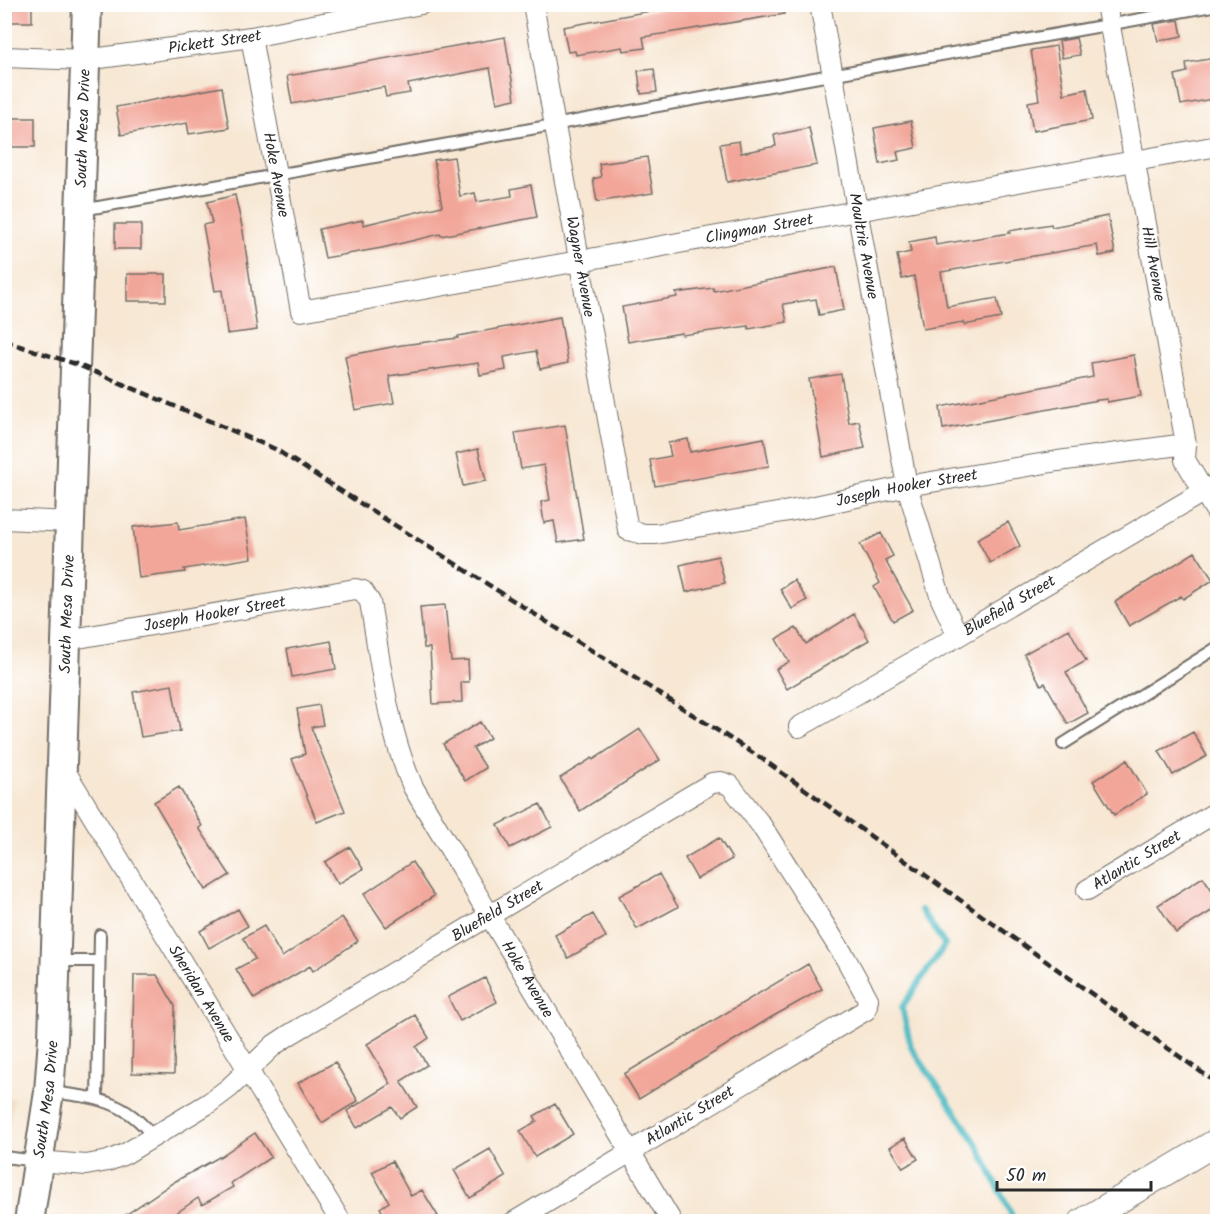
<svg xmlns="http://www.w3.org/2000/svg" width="1222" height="1226" font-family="Kalam,sans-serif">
	<rect width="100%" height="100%" fill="#fff"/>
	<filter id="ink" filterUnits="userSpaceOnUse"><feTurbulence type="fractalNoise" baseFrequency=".0167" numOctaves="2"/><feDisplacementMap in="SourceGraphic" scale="12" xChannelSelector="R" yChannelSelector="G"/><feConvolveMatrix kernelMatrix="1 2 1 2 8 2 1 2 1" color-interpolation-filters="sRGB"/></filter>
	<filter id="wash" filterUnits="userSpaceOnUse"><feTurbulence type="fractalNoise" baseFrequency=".008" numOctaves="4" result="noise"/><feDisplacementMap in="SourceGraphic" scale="24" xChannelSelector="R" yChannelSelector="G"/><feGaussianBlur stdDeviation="1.35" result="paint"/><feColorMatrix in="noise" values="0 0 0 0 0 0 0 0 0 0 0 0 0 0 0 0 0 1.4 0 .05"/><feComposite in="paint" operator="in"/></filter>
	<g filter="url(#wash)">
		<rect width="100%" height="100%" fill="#f7e7d3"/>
		<!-- built -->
		<path fill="#efd6bb" d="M5 1099H14L5 1150 4 1099Z"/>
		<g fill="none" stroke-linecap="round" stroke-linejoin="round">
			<!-- stream -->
			<path stroke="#4bbac2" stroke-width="6" d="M921 910 945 945 902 1007 911 1047 977 1144 1015 1222"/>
		</g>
		<g id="blocks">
			<!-- building -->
			<path fill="#f2a699" d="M4 4H32V22H4Z
				M688 4H784V14L643 37 645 48 623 51 622 47 576 55 575 51 568 52 563 27Z
				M1179 20 1182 36 1158 41 1154 24Z
				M505 37 515 99 497 103 490 68 408 84 410 93 386 97 384 87 292 104 287 76Z
				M1076 38 1080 55 1062 58 1059 41Z
				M1056 46 1064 94 1087 89 1092 120 1033 131 1028 102 1039 100 1031 50Z
				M1214 58 1218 79V98L1181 105 1175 75 1187 72 1186 63Z
				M654 69 657 92 641 94 638 71Z
				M222 87 229 128 189 134 187 123 121 135 116 107Z
				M8 118H35V147H8Z
				M911 121 916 148 897 152 899 160 880 164 874 128Z
				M809 128 817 165 727 182 720 144 739 141 741 153 776 146 774 135Z
				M454 157 460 196 475 193 477 202 512 196 511 189 531 185 537 217 441 236 440 234 382 248 325 258 319 229 363 220V225L442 206 434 160Z
				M647 157 653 193 597 202 593 179 601 177 599 164Z
				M235 195 243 231 257 330 227 334 222 290 215 291 203 225 212 223 207 202Z
				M1108 216 1115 253 1099 256 1097 245 941 272 947 307 997 298 1001 318 964 325 963 322 923 329 914 276 902 279 897 255 911 252 909 242 935 237 936 245 1010 233 1009 231 1051 224 1052 227Z
				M115 224H141V249H115Z
				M836 267 844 310 819 315 816 299 783 304 787 322 749 329 748 326 682 335V333L628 342 622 307 677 297 676 293 713 288 714 291Z
				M127 274H166V301H127Z
				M560 317 568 363 540 369 536 351 504 357 506 370 480 375 478 363 389 376 394 403 355 410 345 356 402 345 458 338V336Z
				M1134 355 1141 396 1107 402V399L1098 400 943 429 940 407 1093 377 1091 363Z
				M841 374 849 423 859 421 865 448 823 457 809 379Z
				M565 425 584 539 558 543 554 521 544 523 541 502 550 500 544 465 521 469 515 433Z
				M764 438 769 466 655 486 650 460 671 456 668 443 688 439 690 452Z
				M478 449 486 481 463 486 456 454Z
				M245 519 252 558 184 569 185 572 139 578 133 527 178 522 179 530Z
				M1008 522 1020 546 990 563 977 539Z
				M881 533 893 556 885 560 913 610 893 621 874 587 880 583 860 544Z
				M1195 552 1213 580 1183 599 1181 596 1129 626 1115 602Z
				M718 556 725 583 686 592 680 565Z
				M794 580 807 600 792 609 780 589Z
				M445 605 451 661 468 660 469 682H461L462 702 433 704 430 648H424L420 607Z
				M854 614 869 640 787 689 776 669 789 662 776 639 796 628 806 644Z
				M1069 629 1086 661 1066 672 1088 713 1068 724 1045 683 1041 685 1024 654Z
				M331 641 336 669 292 677 287 649Z
				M172 685 180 731 141 737 133 692Z
				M319 705 323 725 311 727 345 811 317 822 292 759 305 754 297 709Z
				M480 722 490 738 473 748 486 768 465 781 443 744Z
				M640 729 660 760 580 811 560 778 592 758 593 760Z
				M1193 732 1207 756 1173 775 1159 751Z
				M1127 760 1147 794 1114 815 1093 781Z
				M179 787 202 826 199 828 230 875 206 890 154 802Z
				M540 804 552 827 510 848 498 825Z
				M719 838 732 859 697 879 685 858Z
				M350 847 363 869 338 884 325 862Z
				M412 862 434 896 386 927 364 894Z
				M659 874 678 907 637 929 619 896Z
				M1203 877 1218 899V907L1176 933 1158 905Z
				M238 909 248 926 209 948 200 931Z
				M593 914 606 937 568 958 555 935Z
				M342 917 358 941 313 971 310 966 254 999 236 969 255 959 243 938 264 926 282 957Z
				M808 964 822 989 770 1018 639 1099 624 1074Z
				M134 975H157L175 1006 174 1074 132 1073Z
				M485 978 497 1002 460 1021 448 997Z
				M415 1015 429 1038 416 1047 427 1065 401 1081 417 1107 400 1118 392 1107 357 1128 347 1111 391 1084 367 1044Z
				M335 1062 358 1101 322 1123 298 1083Z
				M555 1104 573 1134 535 1157 520 1131 537 1121 534 1116Z
				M255 1133 271 1157 231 1183 233 1187 202 1205 198 1198 165 1221H117L174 1182 221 1156Z
				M905 1138 918 1159 903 1168 890 1147Z
				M490 1149 506 1177 470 1198 454 1170Z
				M392 1161 411 1196 422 1190 438 1216 429 1221H388L380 1208 389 1202 372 1172Z"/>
		</g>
	</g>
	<g filter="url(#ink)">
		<use href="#blocks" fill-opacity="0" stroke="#726d66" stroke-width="1.5"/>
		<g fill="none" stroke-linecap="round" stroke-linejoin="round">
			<defs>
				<path id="service" d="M82 210 1218 5
					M1063 744 1218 647
					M56 961H99
					M49 1092C92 1097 125 1099 153 1137
					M97 1098 100 935
					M4 1157 37 1161"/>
				<g id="minor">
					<path id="s1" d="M533 4 628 530 644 534H656L806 508 907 486 1058 461 1186 444"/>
					<path id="s2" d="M820 4 907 486 941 599 958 636"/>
					<path id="s3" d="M1106 4 1186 444 1185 460 1218 515"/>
					<path id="s4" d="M251 37 301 311 1218 146"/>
					<path id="s5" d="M4 57 86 60 251 37 421 4"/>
					<path d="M4 519 71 522"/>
					<path id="s6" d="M67 640 355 589 363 591 370 602C381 664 387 729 413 787L672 1222"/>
					<path id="s7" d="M799 727 958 636 1218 483"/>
					<path id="s8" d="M62 766 341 1222"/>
					<path id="s9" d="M1087 890 1218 811"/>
					<path id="s10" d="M39 1161 86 1165 108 1161 125 1154 209 1103 229 1088 274 1045 289 1035 712 783 721 782 730 785 761 825 846 959 868 999 866 1010 514 1222"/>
				</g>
				<path id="tertiary" d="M1082 1222 1218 1141"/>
				<g id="secondary">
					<path id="s11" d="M29 1222 49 1092 53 1038 87 4"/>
				</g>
			</defs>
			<!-- service casing -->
			<use href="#service" stroke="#726d66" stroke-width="14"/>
			<!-- minor casing -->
			<use href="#minor" stroke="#726d66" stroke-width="22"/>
			<!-- tertiary casing -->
			<use href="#tertiary" stroke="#726d66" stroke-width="28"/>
			<!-- secondary casing -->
			<use href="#secondary" stroke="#726d66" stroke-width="32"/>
			<!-- service -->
			<use href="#service" stroke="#fff" stroke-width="10"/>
			<!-- minor -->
			<use href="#minor" stroke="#fff" stroke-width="20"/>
			<!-- tertiary -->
			<use href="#tertiary" stroke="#fff" stroke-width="26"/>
			<!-- secondary -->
			<use href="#secondary" stroke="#fff" stroke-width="28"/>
			<!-- rail -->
			<path stroke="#2b2b2b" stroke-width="4.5" stroke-dasharray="9 4.5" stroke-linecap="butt" d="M4 341 76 364 275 449 764 760 1218 1084"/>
		</g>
	</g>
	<g text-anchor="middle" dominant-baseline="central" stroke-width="6" stroke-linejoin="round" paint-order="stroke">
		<!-- street labels -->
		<g font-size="16" fill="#2b2b2b" stroke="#fff">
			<text stroke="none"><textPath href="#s5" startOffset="212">Pickett Street</textPath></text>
			<text stroke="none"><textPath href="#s11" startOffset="1096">South Mesa Drive</textPath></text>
			<text stroke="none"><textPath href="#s4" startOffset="140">Hoke Avenue</textPath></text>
			<text stroke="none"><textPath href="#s4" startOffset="744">Clingman Street</textPath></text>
			<text stroke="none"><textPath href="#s2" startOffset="246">Moultrie Avenue</textPath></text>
			<text stroke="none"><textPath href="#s3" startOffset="264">Hill Avenue</textPath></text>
			<text stroke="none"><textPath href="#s1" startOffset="267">Wagner Avenue</textPath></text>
			<text stroke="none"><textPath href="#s1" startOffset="818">Joseph Hooker Street</textPath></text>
			<text stroke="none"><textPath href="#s7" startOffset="243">Bluefield Street</textPath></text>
			<text stroke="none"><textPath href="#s6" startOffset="150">Joseph Hooker Street</textPath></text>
			<text stroke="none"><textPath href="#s11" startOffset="610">South Mesa Drive</textPath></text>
			<text stroke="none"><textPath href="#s9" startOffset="58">Atlantic Street</textPath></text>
			<text stroke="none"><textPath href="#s10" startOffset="534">Bluefield Street</textPath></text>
			<text stroke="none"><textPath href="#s6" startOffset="728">Hoke Avenue</textPath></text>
			<text stroke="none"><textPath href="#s8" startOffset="267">Sheridan Avenue</textPath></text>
			<text stroke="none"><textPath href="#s11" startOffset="124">South Mesa Drive</textPath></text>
			<text transform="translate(690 1116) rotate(-31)">Atlantic Street</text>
		</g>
	</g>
	<!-- margin -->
	<rect width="1222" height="1226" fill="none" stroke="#fff" stroke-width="24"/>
	<!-- scale -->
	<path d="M997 1181v9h154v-9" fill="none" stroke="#2b2b2b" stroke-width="3"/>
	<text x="1006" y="1181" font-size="18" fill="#2b2b2b" stroke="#ffffff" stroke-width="4.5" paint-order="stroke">50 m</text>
</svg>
